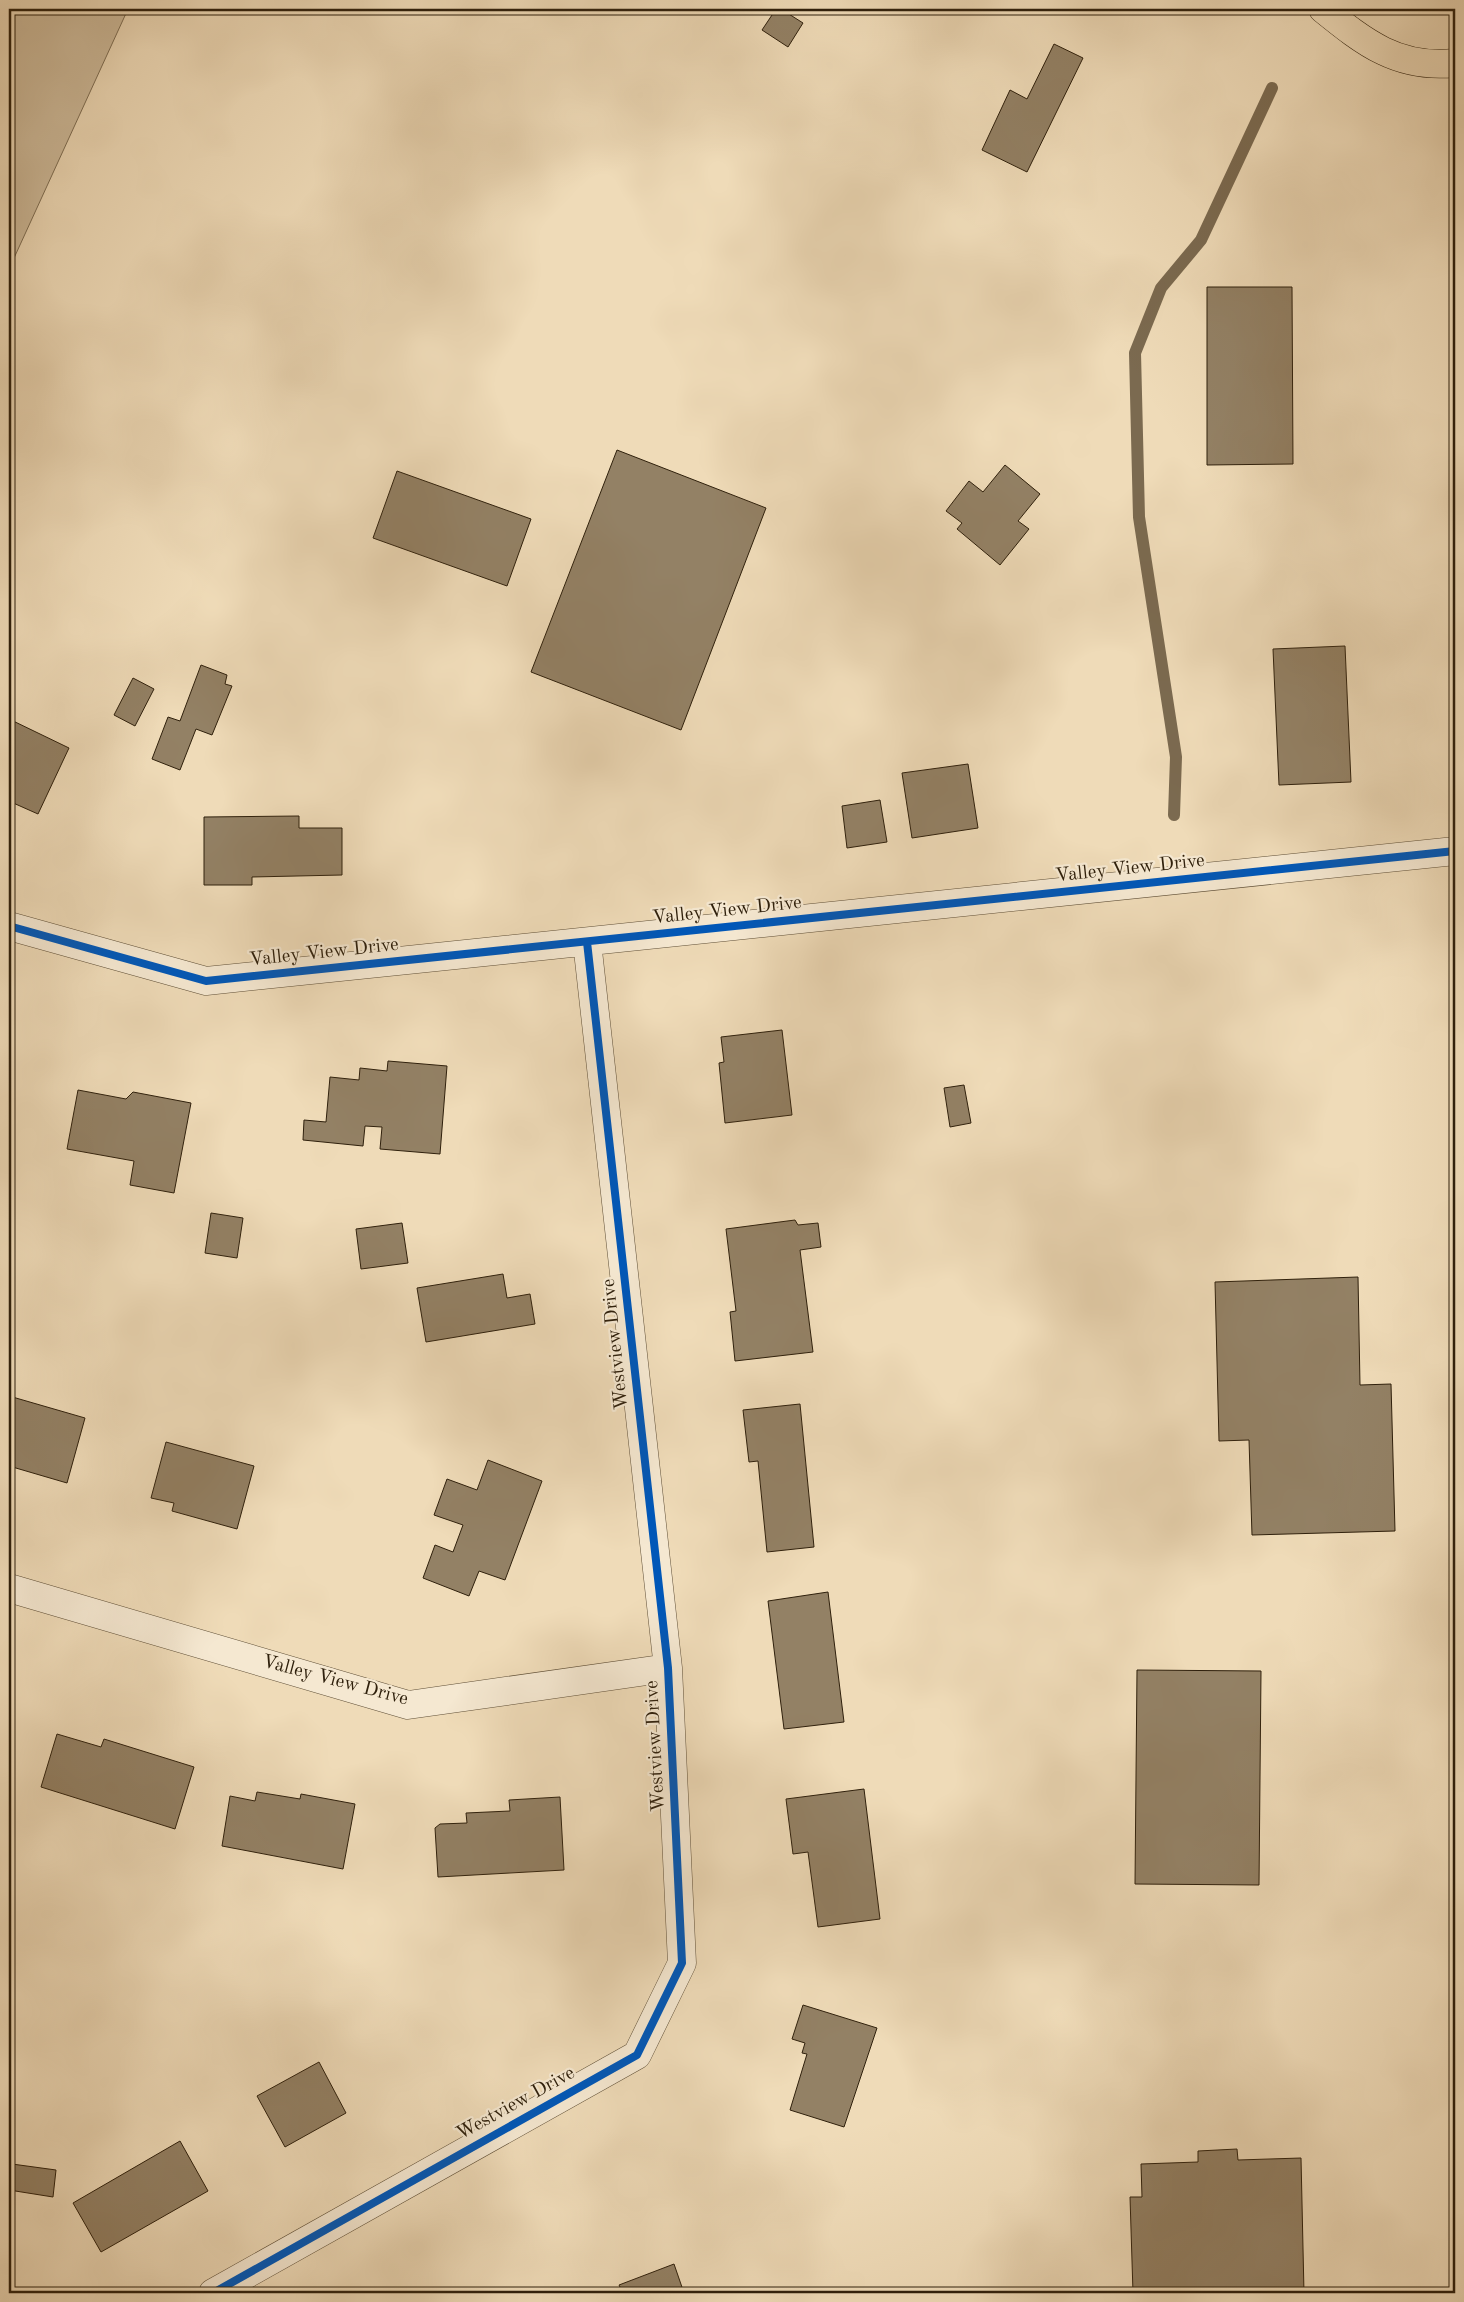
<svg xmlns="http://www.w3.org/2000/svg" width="1464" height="2302" font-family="'Old Standard TT',serif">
	<rect width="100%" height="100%" fill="#efdbb8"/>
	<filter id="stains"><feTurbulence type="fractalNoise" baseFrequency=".004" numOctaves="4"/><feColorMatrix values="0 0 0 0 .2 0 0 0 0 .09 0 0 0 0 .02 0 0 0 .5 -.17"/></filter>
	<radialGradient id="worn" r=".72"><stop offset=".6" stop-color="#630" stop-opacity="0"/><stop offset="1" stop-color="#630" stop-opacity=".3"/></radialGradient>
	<!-- green -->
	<path fill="#cebb9b" stroke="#7e6e54" d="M9 9H128L9 269Z"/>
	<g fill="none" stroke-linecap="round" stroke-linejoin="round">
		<!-- stream -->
		<path stroke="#7b6a50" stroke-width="12" d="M1174 815 1176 757 1139 517 1135 353 1161 288 1201 240 1272 88"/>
	</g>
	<!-- building -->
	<path fill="#938165" stroke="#2f200c" d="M776 9H781L803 23 788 47 762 30Z
		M1054 44 1083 58 1027 172 982 150 1010 90 1027 99Z
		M1207 287H1292L1293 464 1207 465Z
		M617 450 766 508 681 730 531 672Z
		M1005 465 1040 494 1018 521 1029 529 1000 565 957 529 962 523 946 511 969 481 983 492Z
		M397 471 531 519 507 586 373 538Z
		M1345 646 1351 782 1279 785 1273 649Z
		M201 665 227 675 225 684 232 686 212 735 196 729 180 770 152 759 168 717 180 721Z
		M133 678 154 689 135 726 114 715Z
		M9 719 69 748 38 814 11 802 9 808Z
		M968 764 978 828 912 838 902 773Z
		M880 800 887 842 847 848 842 806Z
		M299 816V828H342V875L252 877V885H204V817Z
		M782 1030 792 1115 725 1123 719 1063 724 1062 721 1037Z
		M388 1061 447 1066 440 1154 380 1149 382 1127 365 1126 363 1146 303 1140 304 1120 326 1122 330 1077 359 1080 360 1068 387 1071Z
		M964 1085 971 1123 950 1127 944 1088Z
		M78 1090 126 1099 133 1092 191 1103 174 1193 130 1185 134 1161 67 1149Z
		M211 1213 243 1218 237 1258 205 1253Z
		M795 1220 798 1225 818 1223 821 1247 800 1250 813 1352 735 1361 730 1312 736 1311 726 1229Z
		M402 1223 408 1263 361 1269 356 1229Z
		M503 1274 507 1298 530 1294 535 1324 426 1342 417 1288Z
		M1358 1277 1360 1385 1391 1384 1395 1531 1252 1535 1249 1440 1219 1441 1215 1282Z
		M9 1396 85 1418 67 1483 9 1466 12 1455 9 1454Z
		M800 1404 814 1547 767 1552 758 1461 749 1462 743 1410Z
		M166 1442 254 1466 237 1529 172 1511 174 1503 151 1498Z
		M488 1460 542 1481 505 1580 479 1571 469 1596 423 1578 435 1545 453 1552 463 1525 434 1515 447 1479 477 1490Z
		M828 1592 844 1722 784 1729 768 1601Z
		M1137 1670 1261 1671 1259 1885 1135 1884Z
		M57 1734 101 1747 104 1739 194 1767 175 1829 41 1787Z
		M864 1789 880 1919 818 1927 808 1852 793 1854 786 1799Z
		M257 1792 300 1799 301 1794 355 1804 343 1869 222 1846 230 1796 255 1801Z
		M560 1797 564 1870 438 1877 435 1828 440 1824 467 1823 466 1813 510 1811 509 1800Z
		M803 2005 877 2028 844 2127 790 2110 807 2054 802 2053 805 2043 792 2039Z
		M319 2062 346 2113 285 2147 257 2096Z
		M180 2141 208 2191 101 2252 73 2203Z
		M1237 2149 1238 2160 1301 2158 1304 2293H1133L1130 2197H1142L1141 2164 1198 2162V2151Z
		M12 2164 56 2170 53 2197 9 2190Z
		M674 2264 684 2293H623L619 2285Z"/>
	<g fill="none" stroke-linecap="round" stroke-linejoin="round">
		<defs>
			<path id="minor" d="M9 926 206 981 1455 851
				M9 1588 408 1705 668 1668
				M213 2293 637 2055 682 1963 668 1668 587 942"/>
			<path id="major" d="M1323 9C1365 43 1398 69 1455 63"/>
		</defs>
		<!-- minor casing -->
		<use href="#minor" stroke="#5f4f37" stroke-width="29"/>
		<!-- major casing -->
		<use href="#major" stroke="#2f200c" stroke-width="29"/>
		<!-- minor -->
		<use href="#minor" stroke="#f5e8d1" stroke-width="28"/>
		<!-- major -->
		<use href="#major" stroke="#efdbb8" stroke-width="28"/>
		<defs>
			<path id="cycleway" d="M9 926 206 981 1455 851
				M213 2293 637 2055 682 1963 668 1668 587 942"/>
		</defs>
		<!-- cycleway casing -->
		<use href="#cycleway" stroke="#f5e8d1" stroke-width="11"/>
		<!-- cycleway -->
		<use href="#cycleway" stroke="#0057b8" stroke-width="8"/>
	</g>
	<g text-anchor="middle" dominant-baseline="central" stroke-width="4.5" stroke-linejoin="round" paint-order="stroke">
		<!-- street labels -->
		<g font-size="19" fill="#2f200c" stroke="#f5e8d1">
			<text transform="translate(1130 869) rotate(-6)">Valley View Drive</text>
			<text transform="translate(727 911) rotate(-6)">Valley View Drive</text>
			<text transform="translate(324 953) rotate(-6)">Valley View Drive</text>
			<text transform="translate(616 1344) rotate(-96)">Westview Drive</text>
			<text transform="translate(335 1681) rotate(15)">Valley View Drive</text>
			<text transform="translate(656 1746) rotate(-93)">Westview Drive</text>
			<text transform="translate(516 2104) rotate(-29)">Westview Drive</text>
		</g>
	</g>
	<!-- margin -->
	<rect width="1464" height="2302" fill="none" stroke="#efdbb8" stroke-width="30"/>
	<rect x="10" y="10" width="1444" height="2282" fill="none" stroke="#2f200c" stroke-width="2.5"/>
	<rect x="15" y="15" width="1434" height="2272" fill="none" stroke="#2f200c"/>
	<rect width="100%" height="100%" filter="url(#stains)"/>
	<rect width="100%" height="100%" fill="url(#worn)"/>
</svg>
